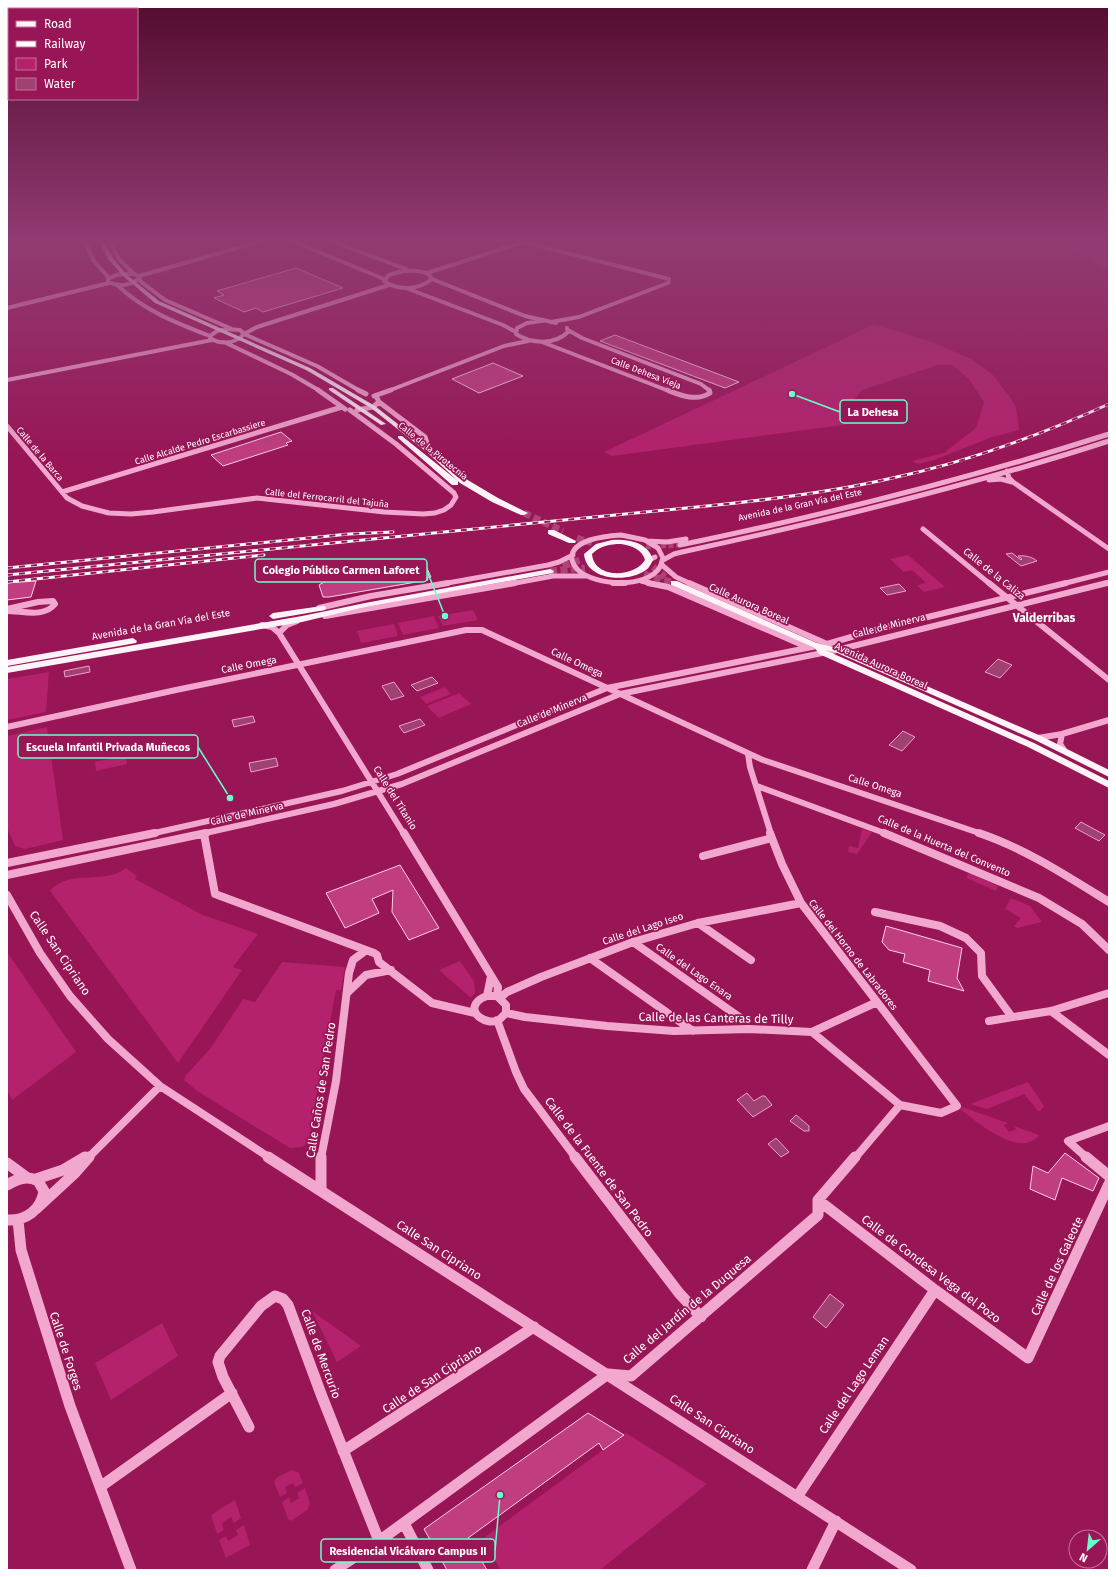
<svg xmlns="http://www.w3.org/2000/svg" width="1116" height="1577" font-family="'Fira Sans',sans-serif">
	<rect width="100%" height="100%" fill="#981556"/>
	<!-- green -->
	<path fill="#b4216c" d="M1057 241H1109V270Z
		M873 325 895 330 934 343 971 359 992 374 1010 397 1016 407 1019 430 992 437 934 460 918 464 912 461 944 453 976 428 984 402 969 379 953 365H938L862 390 853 401 869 415 864 422 612 456 604 452Z
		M908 555 945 587 924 592 917 585 926 583 912 570 904 572 890 559Z
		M473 610 478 620 443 626 438 616Z
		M434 616 439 628 403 635 398 623Z
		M394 624 398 636 361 643 357 631Z
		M49 672 46 712 7 720V679Z
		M445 687 451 694 426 704 420 697Z
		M459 693 471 704 439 718 427 706Z
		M47 727 63 840 25 849 15 846 7 828V736Z
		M126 755 127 764 96 771 95 762Z
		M862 829 872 832 857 854 848 852 849 846 858 848Z
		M126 868 137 876 135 879 203 915 258 934 233 967 242 970 178 1063 50 891C67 869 105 885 126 868Z
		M969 873 998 886 996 891 966 878Z
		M1011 898 1030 906 1042 922 1017 928 1014 926 1021 918 1005 909Z
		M7 952 76 1052 12 1100 7 1090Z
		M460 961 474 981 475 993 471 998 439 970Z
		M282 962 345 967 341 990H336L308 1143 302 1147 290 1148 197 1091 184 1080 186 1075 210 1049 243 999 255 1002Z
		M1028 1082 1044 1106 1040 1111H1038L1024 1094 987 1109 970 1104Z
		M962 1107 1008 1123 1004 1125 1009 1132 1016 1129 1014 1126 1039 1135C1037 1137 1035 1140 1032 1141 1012 1152 976 1121 961 1110Z
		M312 1311 361 1346 337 1362Z
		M162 1323 178 1356 111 1400 95 1363Z
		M626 1433 707 1484 600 1570H501L482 1539Z
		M292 1470 299 1473 303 1483 296 1487 293 1483 285 1487 287 1493 280 1497 274 1482 276 1478Z
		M305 1488 310 1504 307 1510 291 1521 288 1519 282 1502 289 1497 291 1503 299 1498 297 1493Z
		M235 1500 241 1518 234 1523 231 1517 222 1523 224 1530 217 1534 211 1515Z
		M244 1525 250 1545 226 1558 219 1540 226 1536 228 1541 238 1535 236 1530Z"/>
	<!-- water -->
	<path fill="#9f4271" stroke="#f59aca" d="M1012 553 1021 560 1022 559 1018 556C1024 555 1033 557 1037 561L1021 566 1006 554Z
		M899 584 906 591 887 595 880 588Z
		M998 659 1012 665 1000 678 985 672Z
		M89 666 90 672 65 677 64 671Z
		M432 677 438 683 417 691 411 685Z
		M394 682 404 696 391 700 382 686Z
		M253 716 255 722 234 727 232 720Z
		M420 719 425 725 404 733 399 726Z
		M903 731 915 737 902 751 889 745Z
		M276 758 278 766 251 772 249 763Z
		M1081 822 1105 835 1099 841 1075 828Z
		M747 1093 754 1101 762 1096H765L772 1105 753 1117 737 1100Z
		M796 1115 809 1126V1131H804L790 1121Z
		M776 1138 789 1152 781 1157 768 1144Z
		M830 1294 844 1305 826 1328 813 1317Z"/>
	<!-- building -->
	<path fill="#c03d7f" stroke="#fdcfe7" d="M296 268 343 288 263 312 256 308 244 312 214 298 224 295 217 291Z
		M615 335 739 382 725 388 600 341Z
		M493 363 523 376 479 393 452 379Z
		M281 432 292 441 286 443 288 445 223 466 211 455Z
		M422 565 426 566 431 577 427 578 428 580 329 597H323L319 585 324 582Z
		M36 581 31 597 7 600V583Z
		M400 865 439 928 409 940 392 912 393 890 372 899 379 913 345 928 326 893Z
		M886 926 962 948 957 978 964 991 928 981 930 970 903 962 905 954 889 950 882 942Z
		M1065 1153 1099 1178 1093 1191 1062 1178 1055 1200 1030 1189 1033 1166 1048 1173Z
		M588 1413 624 1435 603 1450 599 1443 468 1538 487 1570H447L424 1529Z"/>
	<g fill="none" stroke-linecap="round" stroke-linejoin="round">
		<!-- minor-tunnel -->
		<path stroke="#ad4478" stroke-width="5" stroke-dasharray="5 2.5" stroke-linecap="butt" d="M646 547 680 545"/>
		<!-- major-tunnel -->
		<path stroke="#ad4478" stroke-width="7" stroke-dasharray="7 3.5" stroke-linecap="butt" d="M524 513 563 531
			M577 538 592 543
			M563 566 580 560
			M653 567 665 577
			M550 571 585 568
			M644 574 674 583"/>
		<!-- minor-far4 -->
		<path stroke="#f2a8ce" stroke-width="4" d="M85 241 93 260 109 278
			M110 241 119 259 134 274
			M292 241 384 279
			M331 241 406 269
			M520 241 669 279 668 283 579 317 551 322
			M403 271C412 271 428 269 432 279 419 290 398 291 384 281L389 275Z
			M427 273 523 242
			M124 274H134L140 277C132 286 119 287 108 282V279L116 275Z
			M139 276 262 241
			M140 279V281L165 300 232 329
			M432 279 525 316 556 323
			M116 284C143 310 176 323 210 336
			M406 288 503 325 516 332
			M7 308 109 283
			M542 321 527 323 517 328 516 334C531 344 555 345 568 332L567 328
			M227 329 240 330 244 334C235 344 221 345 210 338V336L217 331Z
			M568 330 582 338 701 384 710 391
			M244 334 257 327 389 285
			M244 334 317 366 360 391
			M224 342 291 374 320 391
			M542 342 669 391
			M7 380 212 340
			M388 391 504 346 528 341"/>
		<!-- minor-far3 -->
		<path stroke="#f2a8ce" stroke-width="5" d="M318 390 345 409
			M358 390 366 394
			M667 390C680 395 696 402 710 393L709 390
			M374 396 391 390
			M377 398 379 402 425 437 430 452
			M357 410 373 407 379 402
			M7 426 67 498 82 506 109 513 131 514 153 512 257 498 384 512 423 514 435 513 444 510 451 505 456 497 454 493 396 444 350 410
			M1007 471 1009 478 1013 482 1109 549
			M989 480 1001 479 1012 482
			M62 492 342 407
			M923 529 990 584
			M621 535 645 540 658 548 663 558C662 561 661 564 660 567 647 589 595 586 578 570 575 567 573 565 572 560 569 539 607 536 621 535Z
			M647 541 667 542 686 539
			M680 545C825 515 968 479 1109 434
			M649 560 655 557
			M663 560 674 554 682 552C826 521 969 486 1109 441
			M662 565 676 577 691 584
			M641 581 653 584
			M442 584 548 565 559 562 573 555
			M510 584 553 576H586
			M1062 584 1109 572
			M1103 584 1109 582"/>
		<!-- minor-far2 -->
		<path stroke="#f2a8ce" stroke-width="6" d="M613 583H625
			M648 583 668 587 807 647
			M689 583 827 644
			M989 583 1109 680
			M319 608 371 596 448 583
			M7 609 38 602 53 601 55 604C44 618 23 611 7 611
			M325 616 515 583
			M262 625 272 627 279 633 404 834
			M279 633 287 625 297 621
			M7 727 176 690 466 630H482L763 760 982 834
			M1062 734 1060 744 1064 750
			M1038 738 1062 734 1109 720
			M748 754 750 767 771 834
			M757 786 887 834
			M150 834 342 791 397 774 607 688 827 644 879 629 1066 583
			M201 834 334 804 402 784 620 694 837 650 1107 583"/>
		<!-- minor-far1 -->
		<path stroke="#f2a8ce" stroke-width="8" d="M404 833 498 987 497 996
			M884 833 1039 898 1082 924 1109 950
			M979 833C1026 849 1067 876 1109 902
			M204 834 215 894 374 953 377 955 379 962 432 1003 475 1013
			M703 856 772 838
			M7 863 155 833
			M7 875 206 833
			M7 895 40 953 70 996 108 1039 160 1086 270 1158
			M875 912 940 926 966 938 981 953 982 976 1012 1017
			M698 923 751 960
			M633 942 742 1019
			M590 958 693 1031
			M348 992 366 975 391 970
			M487 996H497L506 1005V1013C504 1015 501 1018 499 1020 487 1026 466 1013 478 1001 480 999 484 997 487 996Z
			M487 996 491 976
			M500 998 507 992 541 977 633 942 698 923 801 903
			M1051 1011 1109 1055
			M506 1013 525 1017 607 1026 674 1031 749 1029 812 1032 900 1105 941 1113 957 1106 801 903 782 864 770 833
			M497 1020 516 1072 524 1089 576 1158
			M989 1021 1051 1011 1109 993
			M812 1032 877 1002
			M83 1158 86 1156
			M88 1158 160 1086
			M321 1158 336 1081 349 973 353 960 365 951
			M855 1158 900 1105
			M1087 1158 1068 1141 1109 1126"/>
		<!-- minor -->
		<path stroke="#f2a8ce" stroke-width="11" d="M268 1157 911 1570
			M575 1157 679 1293 701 1317
			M1086 1157 1109 1176
			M7 1163 26 1177
			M36 1179 63 1170 85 1157
			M7 1185C17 1179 27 1175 38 1181L44 1191C41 1210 26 1221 7 1220
			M321 1191V1157
			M818 1200 935 1290 1028 1358 1109 1184
			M36 1209 75 1173 89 1157
			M18 1220 21 1250 70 1406 131 1570
			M249 1427 223 1377 218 1362 220 1356 261 1306 275 1296 283 1299 288 1305 321 1394 379 1541
			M343 1451 534 1327
			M100 1487 232 1393
			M797 1497 935 1290
			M404 1523 428 1570
			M335 1570 379 1541 608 1374 631 1376 818 1215V1200L855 1157
			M812 1570 836 1521"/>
		<!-- major -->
		<path fill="#fff3f8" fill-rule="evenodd" d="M99 241H104L113 258 126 274 159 301 310 368 375 406 432 451 466 479 498 498 528 513 524 515H521L492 502 460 483 428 453 371 408 306 370 155 303 123 276 108 259Z
			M329 388H333L386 424 381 425 329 390Z
			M398 436H402L458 481V485H452L398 438Z
			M548 530H554L576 541 575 543H569L548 534Z
			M612 540C628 539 648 542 653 560 651 564 649 568 646 570 628 583 586 581 584 554L596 544ZM621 544C632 546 642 549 645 560 634 578 594 579 592 554 600 546 610 544 621 544Z
			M550 569 554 571 553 573 365 607 302 622 7 673V667L302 616 365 603Z
			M671 581H677L819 644 840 648 1041 736 1109 770V777L1035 740 835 652 825 650 1034 743 1109 781V788L1028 747 819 654 815 648 671 585Z
			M322 606H325L326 608 325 610 273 619 269 616 273 613Z
			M133 638 137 641 136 643 7 666V660Z"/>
		<defs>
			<path id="rail" d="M7 568 349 534 393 532
				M7 575 717 505C774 499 832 492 888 479 965 463 1038 436 1109 404
				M7 582 264 555"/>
		</defs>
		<!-- rail casing -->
		<use href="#rail" stroke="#fff" stroke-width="3"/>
		<!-- rail -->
		<use href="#rail" stroke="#981556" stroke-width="2" stroke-dasharray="6" stroke-linecap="butt"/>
	</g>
	<!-- sky -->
	<linearGradient id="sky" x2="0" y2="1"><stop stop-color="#540c2f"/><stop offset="0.52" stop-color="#903b73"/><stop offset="1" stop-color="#903b73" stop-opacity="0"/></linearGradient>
	<rect width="1116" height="462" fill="url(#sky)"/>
	<g text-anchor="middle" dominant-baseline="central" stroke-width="3.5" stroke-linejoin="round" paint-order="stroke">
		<!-- far-street labels -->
		<g font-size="9" fill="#fff" stroke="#981556">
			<text transform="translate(646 373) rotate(21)">Calle Dehesa Vieja</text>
			<text transform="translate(200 442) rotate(-17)">Calle Alcalde Pedro Escarbassiere</text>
			<text transform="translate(433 451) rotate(39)">Calle de la Pirotecnia</text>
			<text transform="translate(40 454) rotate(50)">Calle de la Barca</text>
			<text transform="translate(327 498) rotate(6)">Calle del Ferrocarril del Tajuña</text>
			<text transform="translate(800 505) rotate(-12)">Avenida de la Gran Vía del Este</text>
		</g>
		<!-- street labels -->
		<g font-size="10" fill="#fff" stroke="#981556">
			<text transform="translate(994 574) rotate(39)">Calle de la Caliza</text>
			<text transform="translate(749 604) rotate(24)">Calle Aurora Boreal</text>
			<text transform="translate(161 625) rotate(-10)">Avenida de la Gran Vía del Este</text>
			<text transform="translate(889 626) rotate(-14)">Calle de Minerva</text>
			<text transform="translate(577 663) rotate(25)">Calle Omega</text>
			<text transform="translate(249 665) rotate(-11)">Calle Omega</text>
			<text transform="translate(881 666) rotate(24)">Avenida Aurora Boreal</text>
			<text transform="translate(552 711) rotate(-22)">Calle de Minerva</text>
			<text transform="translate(875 786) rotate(18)">Calle Omega</text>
			<text transform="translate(395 798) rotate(58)">Calle del Titanio</text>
			<text transform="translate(247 814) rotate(-13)">Calle de Minerva</text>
			<text transform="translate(944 846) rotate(23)">Calle de la Huerta del Convento</text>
			<text transform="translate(643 929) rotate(-18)">Calle del Lago Iseo</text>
			<text transform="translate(853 955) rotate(52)">Calle del Horno de Labradores</text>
			<text transform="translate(694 972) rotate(35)">Calle del Lago Enara</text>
		</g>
		<!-- quarter labels -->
		<g font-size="12" font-weight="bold" fill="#fff" stroke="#981556">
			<text x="1044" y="618">Valderribas</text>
		</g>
		<!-- near-street labels -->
		<g font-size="12" fill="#fff" stroke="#981556">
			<text transform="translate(60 953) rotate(56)">Calle San Cipriano</text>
			<text transform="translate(716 1018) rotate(1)">Calle de las Canteras de Tilly</text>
			<text transform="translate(321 1090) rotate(-81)">Calle Caños de San Pedro</text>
			<text transform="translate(599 1167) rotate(53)">Calle de la Fuente de San Pedro</text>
			<text transform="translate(439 1250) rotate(33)">Calle San Cipriano</text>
			<text transform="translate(1057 1266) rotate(-65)">Calle de los Galeote</text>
			<text transform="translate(931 1269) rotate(37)">Calle de Condesa Vega del Pozo</text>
			<text transform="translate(687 1309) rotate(-40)">Calle del Jardín de la Duquesa</text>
			<text transform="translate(66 1351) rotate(72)">Calle de Forges</text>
			<text transform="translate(321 1354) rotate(70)">Calle de Mercurio</text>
			<text transform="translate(432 1379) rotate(-33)">Calle de San Cipriano</text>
			<text transform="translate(854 1385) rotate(-56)">Calle del Lago Leman</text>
			<text transform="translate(712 1424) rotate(33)">Calle San Cipriano</text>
		</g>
	</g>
	<!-- callouts -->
	<path fill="none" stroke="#69ffca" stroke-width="1.5" d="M792 394L840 412M445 616L427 571M230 798L198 747M500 1495L495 1551"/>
	<g fill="#69ffca" stroke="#981556" stroke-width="1.5">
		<circle cx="792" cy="394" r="4"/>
		<circle cx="445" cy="616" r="4"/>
		<circle cx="230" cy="798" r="4"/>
		<circle cx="500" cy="1495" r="4"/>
	</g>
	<g fill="#981556" stroke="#69ffca" stroke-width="1.5">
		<rect x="840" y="400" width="67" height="23" rx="4"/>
		<rect x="255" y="559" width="172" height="23" rx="4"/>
		<rect x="18" y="735" width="180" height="23" rx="4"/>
		<rect x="321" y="1539" width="174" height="23" rx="4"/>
	</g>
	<g font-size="11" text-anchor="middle" font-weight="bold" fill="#fff">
		<text x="873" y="416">La Dehesa</text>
		<text x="341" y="574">Colegio Público Carmen Laforet</text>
		<text x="108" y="751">Escuela Infantil Privada Muñecos</text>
		<text x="408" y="1555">Residencial Vicálvaro Campus II</text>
	</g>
	<!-- border -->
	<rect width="1116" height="1577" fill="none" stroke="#ffffff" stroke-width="16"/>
	<!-- legend -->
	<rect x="8" y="8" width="130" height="92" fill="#981556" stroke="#c1739a"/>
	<rect x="16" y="21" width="20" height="6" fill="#fff3f8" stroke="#c1739a"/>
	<text x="44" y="28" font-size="12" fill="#ffffff">Road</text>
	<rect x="16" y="41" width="20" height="6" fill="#ffffff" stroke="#c1739a"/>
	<text x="44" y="48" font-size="12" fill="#ffffff">Railway</text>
	<rect x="16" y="58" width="20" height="12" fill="#b4216c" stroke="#c1739a"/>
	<text x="44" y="68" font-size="12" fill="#ffffff">Park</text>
	<rect x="16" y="78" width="20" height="12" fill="#9f4271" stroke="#c1739a"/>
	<text x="44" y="88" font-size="12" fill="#ffffff">Water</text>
	<!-- north arrow -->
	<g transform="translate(1088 1549) rotate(208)"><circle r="19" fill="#981556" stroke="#c1739a"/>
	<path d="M0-3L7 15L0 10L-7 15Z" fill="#69ffca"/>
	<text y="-6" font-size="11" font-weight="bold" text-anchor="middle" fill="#ffffff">N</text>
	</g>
</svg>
